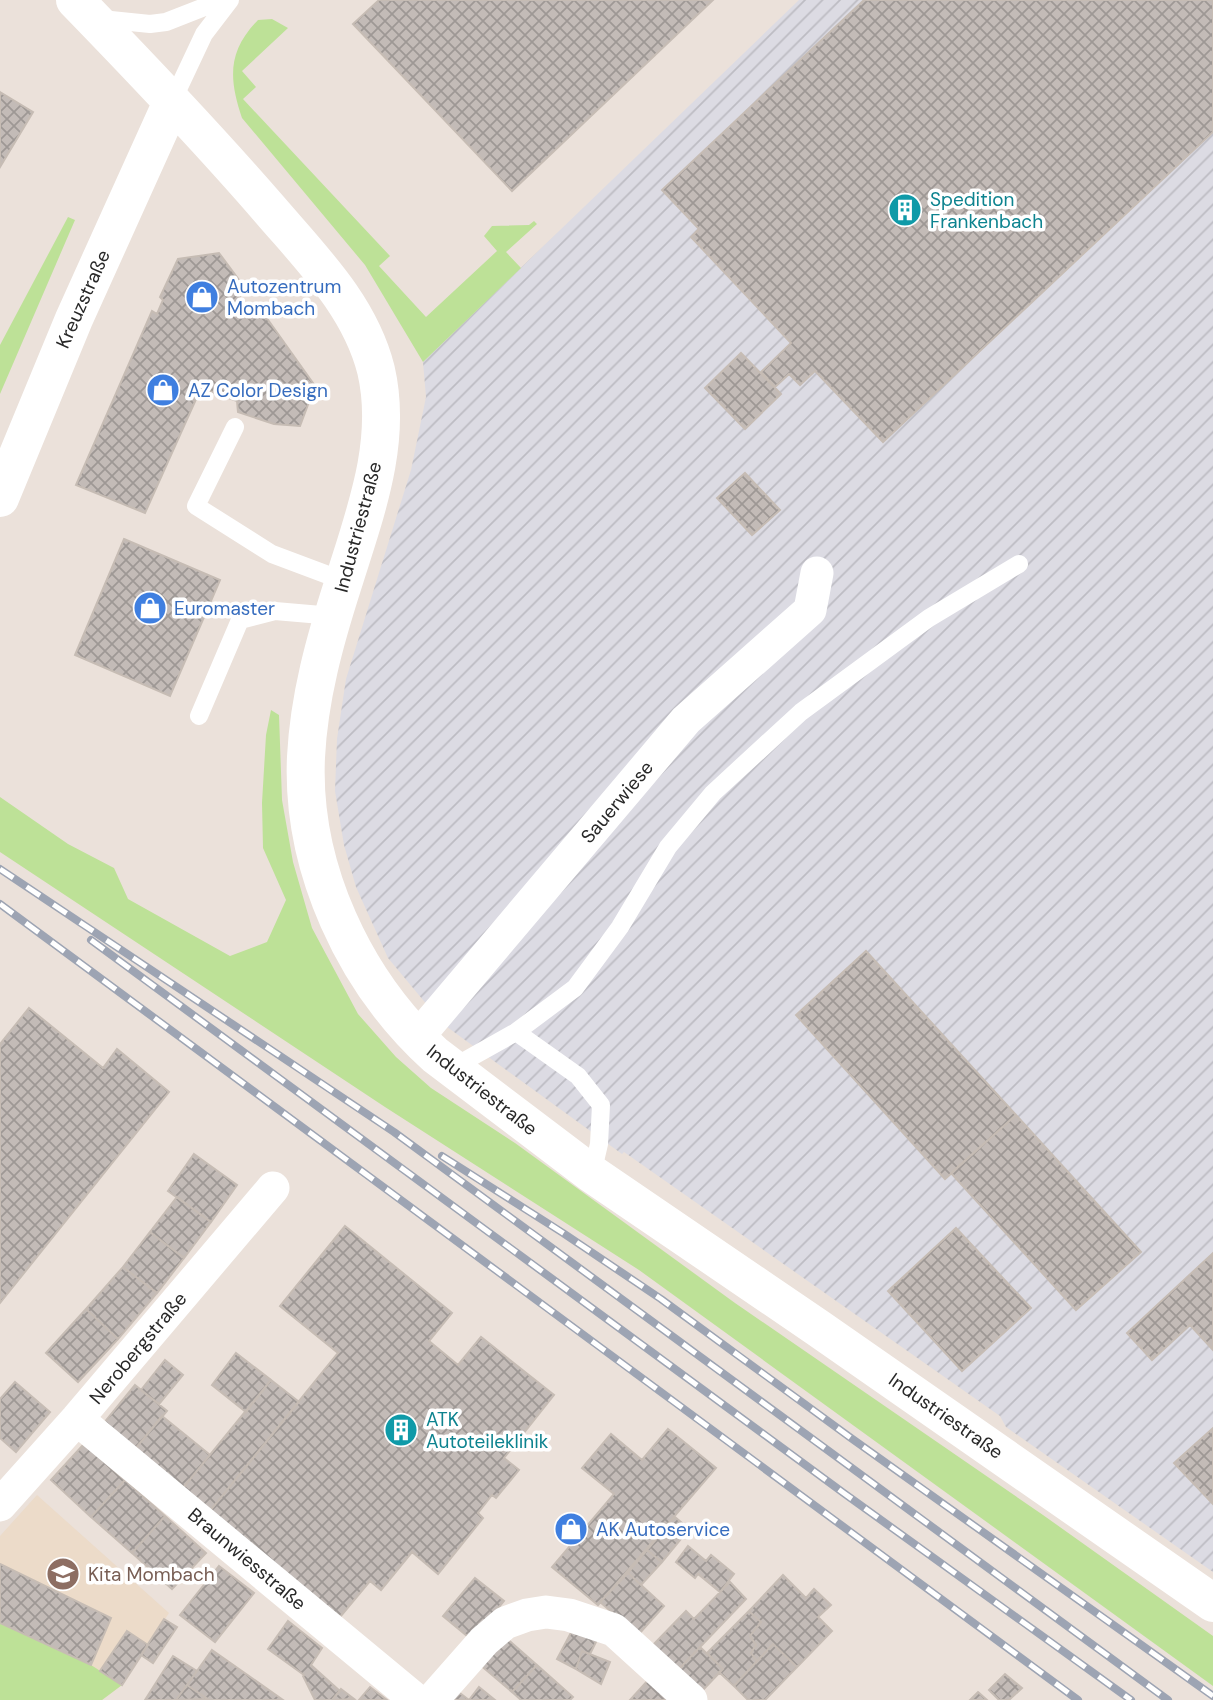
<svg xmlns="http://www.w3.org/2000/svg" width="1213" height="1700" font-family="'DM Sans',sans-serif">
	<defs>
		<pattern id="industrial-furrows" width="10" height="10" patternUnits="userSpaceOnUse" patternTransform="scale(1.75)"><rect width="10" height="10" fill="#dcdbe3"/><path d="M-1 1l2-2M0 10L10 0M9 11l2-2" fill="none" stroke="#bdbcc3"/></pattern>
		<pattern id="building-cross-hatch" width="8" height="8" patternUnits="userSpaceOnUse" patternTransform="scale(1.75)"><rect width="8" height="8" fill="#c3bbb7"/><path d="M0 0l8 8M0 8l8-8" fill="none" stroke="#9e9895"/></pattern>
	</defs>
	<rect width="100%" height="100%" fill="#ebe1da"/>
	<!-- industrial -->
	<path fill="url(#industrial-furrows)" d="M799 0H1213V1572L1006 1427 1000 1416 624 1152 622 1154 443 1024 388 958 356 887 344 845 335 791 337 739 346 679 411 470 426 397 423 362Z"/>
	<!-- education -->
	<path fill="#ecdbc9" d="M37 1495 169 1613 122 1685 102 1700H0V1536Z"/>
	<!-- green -->
	<path fill="#bde197" d="M272 19 288 28 242 71 256 87 243 99 390 256 379 266 426 317 497 251 484 236 492 226 529 225 534 221 537 224 506 252 521 268 423 362 365 265 242 118C229 79 227 52 258 20Z
		M68 217 75 220 0 394V345Z
		M271 710 279 715 282 800 293 862 312 928 358 1014 396 1057 431 1088 515 1143 735 1303 1043 1515 1213 1636V1686L639 1270 385 1107 0 852V797L68 844 114 868 128 899 230 956 267 942 286 900 263 848 262 803 266 735Z
		M0 1623 91 1665 122 1685 102 1700H0Z"/>
	<!-- building -->
	<path fill="url(#building-cross-hatch)" stroke="#c6bcb4" stroke-width="2" d="M379 0H713L512 191 353 24Z
		M864 0H1213V132L883 442 815 371 800 385 789 374 775 387 761 372 791 343 691 237 699 229 662 190Z
		M0 92 33 112 0 167Z
		M219 253 242 284 238 306 266 317 315 386 300 426 274 424 238 412 237 401 201 388 145 513 76 485 152 311 157 314 163 300 160 297 178 259Z
		M741 353 781 394 745 429 705 388Z
		M745 473 780 510 752 535 717 498Z
		M124 539 220 580 170 696 75 655Z
		M866 951 1016 1115 945 1179 796 1015Z
		M29 1008 103 1068 117 1049 169 1092 0 1303V1044Z
		M1016 1115 1141 1252 1076 1310 951 1173Z
		M194 1154 237 1185 211 1222 168 1191Z
		M177 1197 211 1222 184 1258 150 1232Z
		M345 1226 452 1313 429 1341 458 1365 481 1337 554 1395 504 1458 519 1470 496 1498 492 1495 478 1513 483 1518 438 1574 412 1552 381 1590 370 1581 340 1617 209 1512 338 1353 280 1306Z
		M956 1228 1031 1308 962 1371 888 1291Z
		M150 1232 184 1258 157 1293 123 1267Z
		M1213 1253V1350L1190 1325 1152 1360 1127 1333Z
		M123 1267 157 1293 118 1339 86 1309Z
		M86 1309 118 1339 78 1382 46 1353Z
		M236 1353 271 1380 246 1412 212 1385Z
		M165 1360 183 1375 159 1404 141 1390Z
		M271 1380 299 1402 209 1512 183 1488Z
		M15 1382 50 1412 16 1452 0 1438V1399Z
		M135 1385 167 1411 135 1449 103 1424Z
		M162 1416 210 1455 183 1488 135 1449Z
		M1213 1428V1504L1174 1463Z
		M668 1429 716 1468 598 1605 552 1567 614 1494 582 1468 611 1434 642 1460Z
		M84 1444 125 1480 91 1517 51 1480Z
		M125 1480 165 1516 132 1553 91 1517Z
		M165 1516 206 1553 172 1589 132 1553Z
		M675 1517 689 1529 662 1562 647 1550Z
		M688 1546 706 1561 711 1555 734 1574 720 1592 698 1574 695 1578 676 1562Z
		M647 1550 662 1562 641 1585 628 1573Z
		M0 1564 111 1618 91 1665 0 1623Z
		M219 1566 254 1593 215 1642 180 1615Z
		M628 1573 664 1606 638 1635 600 1602Z
		M783 1575 806 1598 814 1589 831 1605 818 1617 832 1631 797 1667 773 1644 757 1661 751 1653 756 1645 750 1636 761 1622 749 1611Z
		M475 1578 504 1601 472 1640 443 1616Z
		M730 1582 746 1599 678 1670 652 1646 686 1611 694 1619Z
		M749 1611 761 1622 750 1636 756 1645 751 1653 757 1661 734 1686 719 1672 723 1669 707 1653Z
		M164 1619 177 1627 153 1663 141 1655Z
		M288 1621 322 1648 311 1665 340 1691 332 1700H315L303 1676 304 1675 268 1649Z
		M574 1627 600 1634 590 1654 582 1651 576 1669 557 1659Z
		M127 1631 148 1645 122 1685 100 1671Z
		M504 1636 537 1665 512 1692 479 1664Z
		M773 1644 797 1667 765 1700H748L734 1686Z
		M700 1647 723 1669 701 1692 678 1670Z
		M212 1650 283 1700H209L187 1685Z
		M582 1651 610 1662 601 1684 576 1669Z
		M173 1656 197 1671 176 1700H145Z
		M537 1665 573 1697 570 1700H521L512 1692Z
		M1005 1674 1022 1688 1009 1700H999L989 1690Z
		M650 1678 670 1700H630Z
		M187 1685 208 1699 176 1700Z
		M370 1687 387 1700H359Z
		M479 1687 495 1700H450L457 1691 469 1700Z
		M341 1689 354 1699 332 1700Z
		M978 1692 987 1700H970Z"/>
	<g fill="none" stroke-linecap="round" stroke-linejoin="round">
		<!-- lane -->
		<path stroke="#fff" stroke-width="18" d="M101 19 150 24 166 22 222 0
			M172 102 204 34 230 0
			M235 427 196 506 272 554 344 581
			M199 716 240 620 275 611 333 616
			M516 1032 578 1076 601 1105 599 1144 592 1174
			M452 1068 516 1032 575 988 620 927 668 847 713 793 801 712 929 618 1019 564"/>
		<!-- street -->
		<path stroke="#fff" stroke-width="33" d="M416 1039 686 720 810 610 817 573
			M77 1419 416 1700
			M0 1505 77 1419 273 1188
			M432 1700 484 1641 505 1623 527 1615 546 1612 569 1615 614 1630 691 1700"/>
		<!-- secondary -->
		<path stroke="#fff" stroke-width="38" d="M75 0C141 68 207 137 270 210 312 259 360 306 376 370 393 443 364 516 343 584 325 640 309 697 306 757 301 867 354 981 435 1055L592 1174 818 1328 1213 1603
			M0 498 74 319 172 102"/>
		<defs>
			<path id="rail" d="M0 869 394 1132 1168 1700
				M0 904 1078 1700
				M91 940 845 1494 1131 1700
				M442 1156 563 1233 661 1299 851 1438 1213 1696"/>
		</defs>
		<!-- rail casing -->
		<use href="#rail" stroke="#9da4b3" stroke-width="8"/>
		<!-- rail -->
		<use href="#rail" stroke="#fff" stroke-width="5" stroke-dasharray="16" stroke-linecap="butt"/>
	</g>
	<!-- icons -->
	<defs>
		<symbol id="building-disc" viewBox="-11 -11 22 22"><circle r="9.5" fill="#0f9aa8" stroke="#fff"/><path d="M-4-6H4V6H1V3H-1V6H-4ZM-2.5-4.3h1.7v1.8h-1.7ZM.8-4.3h1.7v1.8H.8ZM-2.5-1h1.7V.8h-1.7ZM.8-1h1.7V.8H.8Z" fill="#fff"/></symbol>
		<symbol id="shop-disc" viewBox="-11 -11 22 22"><circle r="9.5" fill="#3f7fe0" stroke="#fff"/><path d="M-5-2.5h2.3a2.7 3.5 0 0 1 5.4 0H5L5.5 6h-11ZM-1.5-2.5h3a1.5 2.3 0 0 0-3 0Z" fill="#fff"/></symbol>
		<symbol id="school-disc" viewBox="-11 -11 22 22"><circle r="9.5" fill="#8d6e63" stroke="#fff"/><path d="M0-5L7-2L0 1L-7-2ZM-4 1L0 2.5L4 1V4Q0 6-4 4Z" fill="#fff"/></symbol>
	</defs>
	<g fill-rule="evenodd">
		<use href="#building-disc" x="886" y="191" width="38" height="38"/>
		<use href="#shop-disc" x="183" y="278" width="38" height="38"/>
		<use href="#shop-disc" x="144" y="371" width="38" height="38"/>
		<use href="#shop-disc" x="131" y="589" width="38" height="38"/>
		<use href="#building-disc" x="382" y="1411" width="38" height="38"/>
		<use href="#shop-disc" x="552" y="1510" width="38" height="38"/>
		<use href="#school-disc" x="44" y="1555" width="38" height="38"/>
	</g>
	<g text-anchor="middle" dominant-baseline="central" stroke-width="7" stroke-linejoin="round" paint-order="stroke">
		<!-- culture labels -->
		<g font-size="19" fill="#0d838f" stroke="#fff" text-anchor="start">
			<text x="930" y="199">Spedition<tspan x="930" dy="22">Frankenbach</tspan></text>
			<text x="426" y="1419">ATK<tspan x="426" dy="22">Autoteileklinik</tspan></text>
		</g>
		<!-- shop labels -->
		<g font-size="19" fill="#366cbe" stroke="#fff" text-anchor="start">
			<text x="227" y="286">Autozentrum<tspan x="227" dy="22">Mombach</tspan></text>
			<text x="188" y="390">AZ Color Design</text>
			<text x="174" y="608">Euromaster</text>
			<text x="596" y="1529">AK Autoservice</text>
		</g>
		<!-- street labels -->
		<g font-size="19" fill="#282828" stroke="#fff">
			<text transform="translate(83 299) rotate(-66)">Kreuzstraße</text>
			<text transform="translate(358 527) rotate(-75)">Industriestraße</text>
			<text transform="translate(617 802) rotate(-50)">Sauerwiese</text>
			<text transform="translate(482 1090) rotate(38)">Industriestraße</text>
			<text transform="translate(138 1348) rotate(-50)">Nerobergstraße</text>
			<text transform="translate(946 1416) rotate(35)">Industriestraße</text>
			<text transform="translate(247 1559) rotate(40)">Braunwiesstraße</text>
		</g>
		<!-- education labels -->
		<g font-size="19" fill="#785e54" stroke="#fff" text-anchor="start">
			<text x="88" y="1574">Kita Mombach</text>
		</g>
	</g>
</svg>
